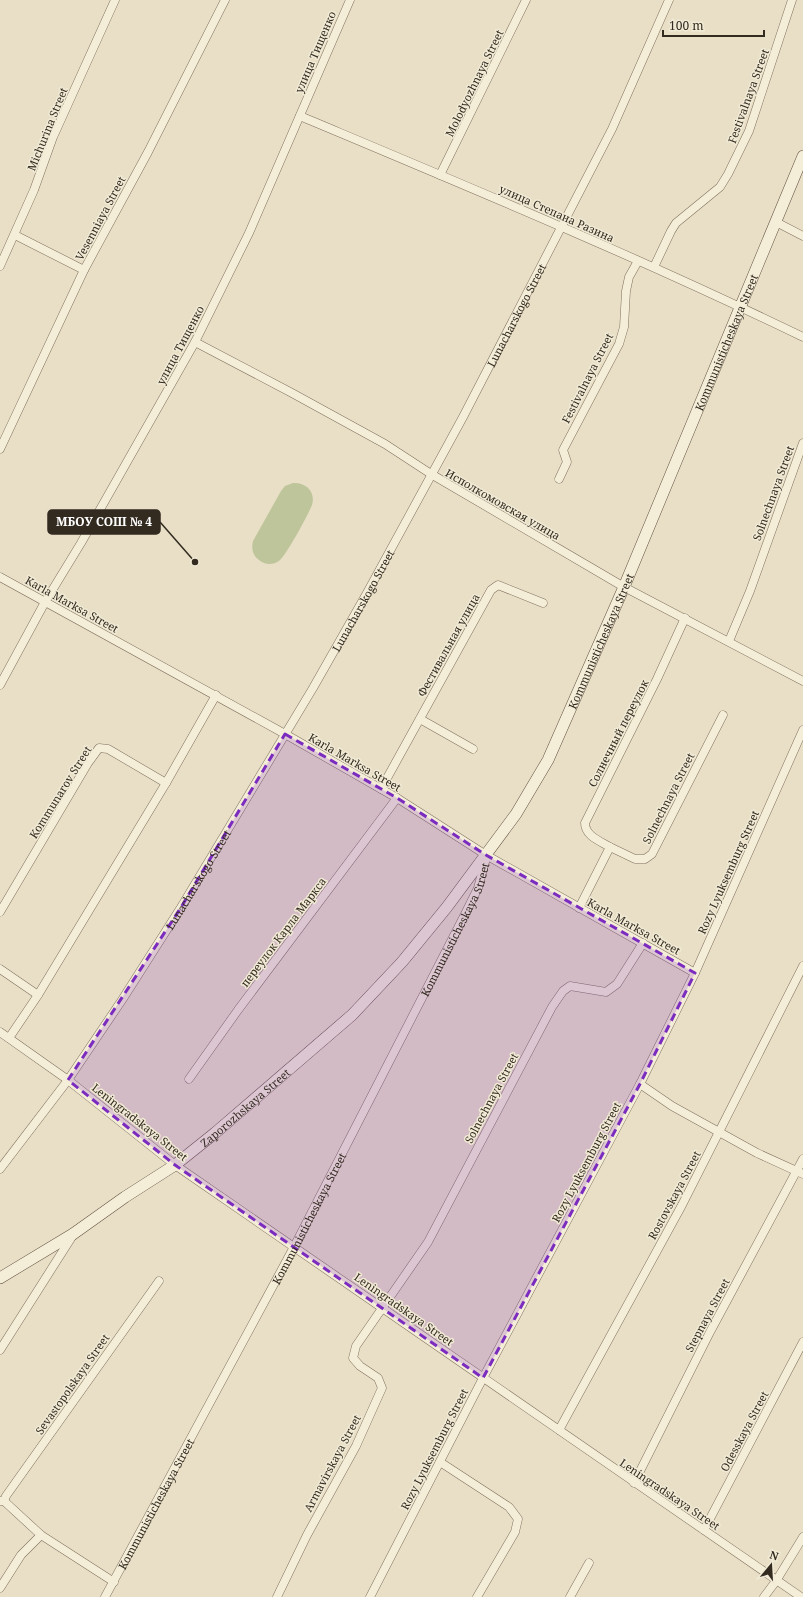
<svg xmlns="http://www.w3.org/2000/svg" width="803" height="1597" font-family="'Noto Serif',serif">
	<rect width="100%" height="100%" fill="#e8dfc6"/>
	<!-- green -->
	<path fill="#bfc59b" d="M293 483C306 482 316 492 312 505 308 515 286 556 279 561 273 565 265 565 259 560 253 556 251 549 253 541L281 491 285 486Z"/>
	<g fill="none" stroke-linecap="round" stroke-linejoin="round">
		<defs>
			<g id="minor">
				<path d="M300 116C469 187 638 257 803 337"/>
				<path d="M440 175 526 0"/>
				<path d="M776 222 803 236"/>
				<path d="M15 235 84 270"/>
				<path d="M0 266 34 190 53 137 115 0"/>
				<path d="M654 267 671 231 676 223 720 187 728 174 749 131 792 0"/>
				<path d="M195 342 292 393 385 444 431 474 624 587 803 681"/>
				<path d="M0 449 84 270 148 152 225 0"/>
				<path d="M559 479 567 462 563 450 619 344 624 327 626 291 629 277 638 261"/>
				<path d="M0 577 285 734 397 798 486 855 695 973"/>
				<path d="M729 641 750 591 803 443"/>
				<path d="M0 685 45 602 81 543 195 342 249 233 350 0"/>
				<path d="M420 719 473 749"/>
				<path d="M381 789 491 590 498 585 543 603"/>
				<path d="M610 847C600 841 585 836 585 823L657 679 685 618"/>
				<path d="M579 908 610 847 635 859H645L652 854 723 715"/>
				<path d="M0 912 88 763 99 748 108 749 166 783"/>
				<path d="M0 969 38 995"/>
				<path d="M0 1032 68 1080 175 1165 801 1597"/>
				<path d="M9 1038 38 995 166 783 216 695"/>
				<path d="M189 1079 238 1010 397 798"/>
				<path d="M640 1084 672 1106 757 1153 803 1174"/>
				<path id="s1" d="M0 1169 68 1080 122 1000 180 909 313 688 367 593 463 417 612 129 669 0"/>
				<path d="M0 1350 73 1235"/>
				<path d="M559 1430 682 1205 803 966"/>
				<path d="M440 1462 509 1507 518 1519 515 1532 477 1597"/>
				<path d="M634 1483 710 1332 803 1159"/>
				<path d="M0 1501H4L41 1535 114 1582"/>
				<path d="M4 1501 6 1496 159 1281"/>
				<path d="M704 1530 803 1342"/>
				<path d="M0 1588 21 1555 41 1535"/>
				<path id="s2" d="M105 1597 294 1247 462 920 478 888 486 858"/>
				<path d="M277 1597 307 1535 356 1446 382 1388 378 1378 360 1366 353 1358 356 1346 428 1242 552 1007 563 991 570 986 606 992 617 984 643 943"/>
				<path d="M370 1597 483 1378 640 1084 695 973 803 730"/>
				<path d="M570 1597 589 1563"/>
				<path d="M764 1597 776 1581 803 1537"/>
			</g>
			<g id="secondary">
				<path id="s3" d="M0 1278 73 1234 125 1197 175 1165 215 1133 352 1015 402 962 447 907 516 814 548 760 624 587 803 156"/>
			</g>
		</defs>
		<!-- minor casing -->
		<use href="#minor" stroke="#81725e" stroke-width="9"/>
		<!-- secondary casing -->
		<use href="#secondary" stroke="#635341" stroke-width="12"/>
		<!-- minor -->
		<use href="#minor" stroke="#f4edd8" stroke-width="8"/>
		<!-- secondary -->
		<use href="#secondary" stroke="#f4edd8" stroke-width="11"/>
	</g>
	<!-- marked area -->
	<path fill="#7b2cbf" fill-opacity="0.2" stroke="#7b2cbf" stroke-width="3" stroke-dasharray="8 5" stroke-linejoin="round" d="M285 734 397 798 486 855 695 973 640 1084 483 1378 175 1165 68 1080 180 909Z"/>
	<g text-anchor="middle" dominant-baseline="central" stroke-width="3" stroke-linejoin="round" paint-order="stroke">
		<!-- street labels -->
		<g font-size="11" fill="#332a20" stroke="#f1ead5">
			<text transform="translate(315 52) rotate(-67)">улица Тищенко</text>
			<text transform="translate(474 83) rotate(-64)">Molodyozhnaya Street</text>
			<text transform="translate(748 96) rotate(-70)">Festivalnaya Street</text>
			<text transform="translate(47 129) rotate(-68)">Michurina Street</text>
			<text transform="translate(557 213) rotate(24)">улица Степана Разина</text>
			<text transform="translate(100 218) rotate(-62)">Vesenniaya Street</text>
			<text stroke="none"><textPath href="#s1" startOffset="999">Lunacharskogo Street</textPath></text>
			<text stroke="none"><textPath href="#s3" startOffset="1217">Kommunisticheskaya Street</textPath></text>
			<text transform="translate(180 345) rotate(-62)">улица Тищенко</text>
			<text transform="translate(587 378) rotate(-63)">Festivalnaya Street</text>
			<text transform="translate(773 493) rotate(-70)">Solnechnaya Street</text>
			<text transform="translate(503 504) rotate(30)">Исполкомовская улица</text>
			<text stroke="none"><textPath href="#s1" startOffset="675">Lunacharskogo Street</textPath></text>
			<text transform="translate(72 604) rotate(29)">Karla Marksa Street</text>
			<text stroke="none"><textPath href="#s3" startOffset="893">Kommunisticheskaya Street</textPath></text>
			<text transform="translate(448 645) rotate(-61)">Фестивальная улица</text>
			<text transform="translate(618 733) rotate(-63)">Солнечный переулок</text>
			<text transform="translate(355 762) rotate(30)">Karla Marksa Street</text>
			<text transform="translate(60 792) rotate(-58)">Kommunarov Street</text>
			<text transform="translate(668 798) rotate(-63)">Solnechnaya Street</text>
			<text transform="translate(728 872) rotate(-66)">Rozy Lyuksemburg Street</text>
			<text stroke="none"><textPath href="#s1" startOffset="351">Lunacharskogo Street</textPath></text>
			<text transform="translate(634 926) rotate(29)">Karla Marksa Street</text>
			<text stroke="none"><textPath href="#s2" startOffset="754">Kommunisticheskaya Street</textPath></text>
			<text transform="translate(283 932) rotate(-53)">переулок Карла Маркса</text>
			<text transform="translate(491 1098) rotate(-62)">Solnechnaya Street</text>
			<text stroke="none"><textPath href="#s3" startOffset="299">Zaporozhskaya Street</textPath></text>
			<text transform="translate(140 1122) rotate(38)">Leningradskaya Street</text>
			<text transform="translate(586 1162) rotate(-62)">Rozy Lyuksemburg Street</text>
			<text transform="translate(674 1195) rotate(-62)">Rostovskaya Street</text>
			<text stroke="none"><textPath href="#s2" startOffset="430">Kommunisticheskaya Street</textPath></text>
			<text transform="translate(404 1309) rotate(35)">Leningradskaya Street</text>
			<text transform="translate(707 1315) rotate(-62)">Stepnaya Street</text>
			<text transform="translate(72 1384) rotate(-55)">Sevastopolskaya Street</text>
			<text transform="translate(744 1431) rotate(-62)">Odesskaya Street</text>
			<text transform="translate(434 1449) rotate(-63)">Rozy Lyuksemburg Street</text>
			<text transform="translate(332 1463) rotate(-62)">Armavirskaya Street</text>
			<text transform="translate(670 1494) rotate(34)">Leningradskaya Street</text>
			<text stroke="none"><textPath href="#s2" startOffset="106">Kommunisticheskaya Street</textPath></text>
		</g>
	</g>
	<!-- callouts -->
	<path fill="none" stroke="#332a20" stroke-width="1.5" d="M195 562L160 522"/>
	<circle fill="#332a20" stroke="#f1ead5" stroke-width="1.5" cx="195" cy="562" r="4"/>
	<rect fill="#332a20" stroke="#332a20" stroke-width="1.5" x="48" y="510" width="112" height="24" rx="4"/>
	<g font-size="12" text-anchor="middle" font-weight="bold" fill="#fff">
		<text x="104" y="526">МБОУ СОШ № 4</text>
	</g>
	<!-- north arrow -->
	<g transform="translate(771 1565) rotate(18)" stroke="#f1ead5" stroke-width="3" paint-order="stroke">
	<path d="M0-3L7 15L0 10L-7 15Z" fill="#332a20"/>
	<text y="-6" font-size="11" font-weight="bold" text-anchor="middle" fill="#332a20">N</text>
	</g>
	<!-- scale -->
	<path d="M663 30v6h101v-6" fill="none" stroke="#332a20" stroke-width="2"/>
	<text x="669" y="30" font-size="12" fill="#332a20" stroke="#f1ead5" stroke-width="3" paint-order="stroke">100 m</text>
</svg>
